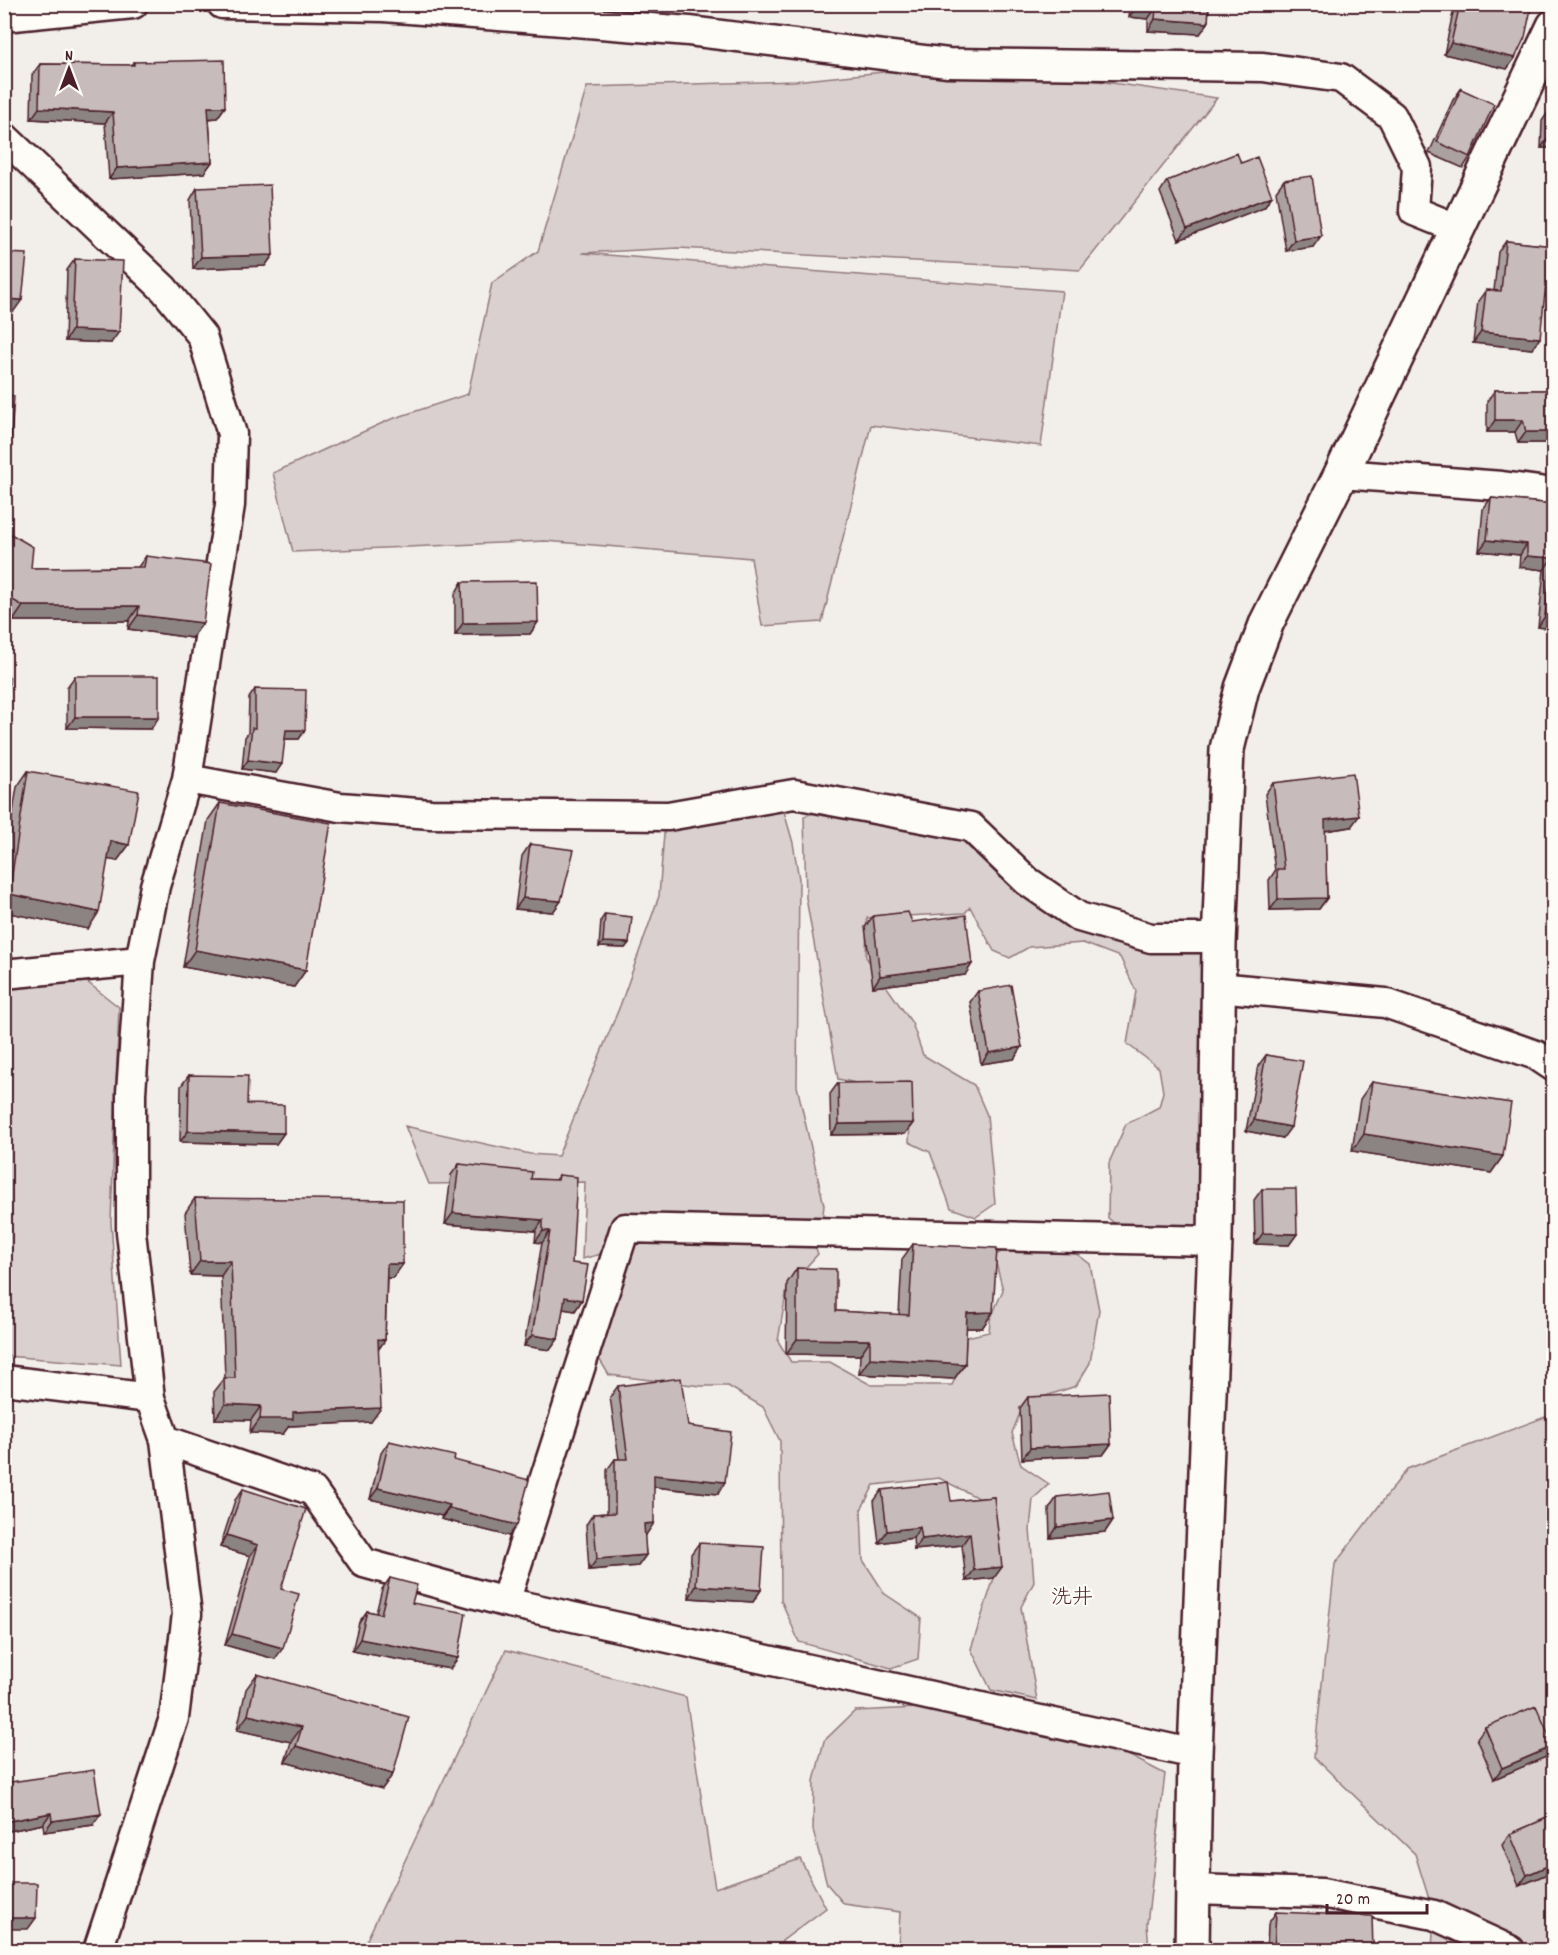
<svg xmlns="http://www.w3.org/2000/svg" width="1558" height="1955" font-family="Dekko,'Klee One',sans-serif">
	<rect width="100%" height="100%" fill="#f2efeb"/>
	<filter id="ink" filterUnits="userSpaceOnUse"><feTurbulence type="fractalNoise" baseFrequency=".0167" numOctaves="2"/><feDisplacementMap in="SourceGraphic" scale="12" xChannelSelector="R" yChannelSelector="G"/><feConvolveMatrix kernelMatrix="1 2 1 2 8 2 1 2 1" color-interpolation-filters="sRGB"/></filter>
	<g filter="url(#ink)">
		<!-- green -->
		<path fill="#d9d0cf" stroke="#92787d" stroke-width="1.5" d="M973 63 1217 98 1080 270 678 248 582 253 1062 291 1041 446 871 425 822 622 762 626 751 558 545 541 293 552 273 473 389 420 468 394 492 283 538 251 587 87 794 81Z
			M5 675 10 678 5 736Z
			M783 808 793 843 799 879 797 1086 824 1205 821 1232 812 1237 818 1254 787 1288 778 1341 791 1362H830L871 1385H952L962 1363V1338L989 1332 990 1320 1003 1290 994 1256 1014 1244 1070 1249 1090 1264 1099 1310 1090 1363 1076 1386 1024 1403 1012 1433 1021 1465 1049 1484 1033 1499 1030 1529 1034 1582 1021 1607 1037 1700 991 1690 971 1649 994 1578 986 1502 939 1478 874 1485 861 1510 863 1560 885 1594 921 1618 918 1659 891 1668 799 1642 781 1600 780 1441 763 1407 728 1386H701L609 1375 598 1357 625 1254 642 1236 609 1252 582 1259 585 1182 429 1184 405 1126 530 1154 558 1156 620 1006 659 896 665 821Z
			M821 811 946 823 1079 917 1219 944V1236L1144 1247 1108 1218 1109 1163 1126 1124 1159 1107 1163 1092 1159 1068 1127 1044 1136 991 1120 957 1083 943 1029 947 1010 958 994 951 970 907 965 913 867 918 866 957 912 1023 923 1055 974 1085 987 1115 995 1204 976 1217 951 1208 930 1152 909 1142 911 1095 838 1079 806 898 804 816Z
			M87 982 119 1007 111 1222 121 1365 5 1356V988Z
			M1553 1414V1950H1432L1434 1915 1415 1854 1314 1757 1335 1564 1407 1469Z
			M506 1650 686 1697 715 1888 800 1859 826 1908 782 1941 780 1950H362Z
			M937 1707 1035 1735 1101 1741 1165 1774 1147 1924 1149 1950H898L900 1912 844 1904 827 1884 813 1830 814 1781 824 1741 855 1711Z"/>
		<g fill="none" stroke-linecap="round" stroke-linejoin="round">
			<defs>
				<path id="minor" d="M222 4 384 7 689 31 948 63 1263 67 1341 78 1392 116 1417 167 1414 211 1456 228
					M4 17 133 4
					M4 137 164 289 202 336 232 434 230 505 187 779 155 886 140 961 131 1093V1232L150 1398 165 1440 187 1614 174 1718 98 1950
					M1341 474 1502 486 1554 493
					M187 779 340 807 431 814 668 816 794 794 971 827 1027 881 1079 917 1151 938H1219
					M4 974 140 961
					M1218 987 1385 1003 1536 1055 1554 1067
					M4 1380 150 1398
					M165 1440 313 1491 364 1563 505 1602 1195 1754
					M505 1602 625 1228 1215 1241
					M1193 1889 1322 1893 1434 1915 1510 1950"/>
				<path id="tertiary" d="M1192 1950 1195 1754 1215 1241 1219 944 1227 749 1242 688 1267 622 1341 474 1554 26"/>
			</defs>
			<!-- minor casing -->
			<use href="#minor" stroke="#4a1f2b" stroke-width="33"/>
			<!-- tertiary casing -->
			<use href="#tertiary" stroke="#4a1f2b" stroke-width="38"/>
			<!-- minor -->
			<use href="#minor" stroke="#fdfcf7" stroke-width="28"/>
			<!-- tertiary -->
			<use href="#tertiary" stroke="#fdfcf7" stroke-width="33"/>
		</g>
		<!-- wall -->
		<path fill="#aca1a1" stroke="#4a1f2b" stroke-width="1.5" d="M1130 4H1209L1208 23 1200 34 1148 31V19L1129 17Z
			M1455 4H1532L1515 58 1507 69 1444 54Z
			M134 62 225 107 217 118 209 119 212 162 204 173 109 179 105 123 31 119 32 75 40 64 131 65Z
			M1461 89 1470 157 1463 168 1429 153 1453 100Z
			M1551 108H1554V148H1541L1542 121Z
			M1241 163 1272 196 1264 207 1179 240 1160 192 1167 181Z
			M1284 180 1313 247 1286 251 1276 191Z
			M197 188 273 255 265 266 193 269 190 200Z
			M1506 241 1554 246V297L1545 296 1532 349 1473 343 1478 301 1486 290 1494 291 1498 252Z
			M75 259 111 343 65 341 67 270Z
			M1495 390H1554V432L1546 443H1518L1515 432H1487V401Z
			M1491 498 1554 504V645H1550L1552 629 1538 627 1544 570 1519 567 1520 555 1479 551 1483 509Z
			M4 530 31 568 138 567 146 556 192 638 128 629 129 621H13L4 616Z
			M462 582 538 622 530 634 455 635V594Z
			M75 676 151 729 67 728V687Z
			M255 689 305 730 299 739H285L276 773 242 769 245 737 248 733 249 698Z
			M28 771 129 845 117 861 108 859 88 929 4 912V867L17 787Z
			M1273 783 1351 827 1325 831 1327 898 1319 909 1270 910 1269 880 1275 871 1265 794Z
			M220 803 306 970 294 987 183 967 208 820Z
			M530 844 561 901 553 912 515 909 522 856Z
			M605 914 629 943 625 948 599 947 601 920Z
			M873 916 912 922 965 975 873 987 865 927Z
			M978 991 1022 1047 1014 1059 981 1064 970 1002Z
			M1266 1055 1283 1138 1246 1131 1258 1066Z
			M189 1075 247 1104 284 1133 276 1144 180 1142 181 1086Z
			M1372 1082 1503 1156 1491 1173 1352 1151 1360 1099Z
			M838 1083 913 1123 905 1134 831 1135 830 1094Z
			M459 1164 531 1179 555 1180 559 1175 572 1263 582 1300 575 1311 563 1309 558 1339 550 1350 524 1346 542 1243 535 1242 536 1231 445 1224 451 1175Z
			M1262 1189 1297 1234 1289 1245 1255 1244 1254 1200Z
			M195 1198 403 1264 393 1278H387L385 1340 378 1350 371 1422 289 1426 283 1434 250 1433 251 1420 215 1419 214 1392 225 1378 221 1276 190 1275 185 1213Z
			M913 1244 993 1312 982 1328H966L965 1364 954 1379 859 1374 860 1355 786 1354 787 1283 797 1268 836 1311 899 1315 902 1259Z
			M618 1386 688 1426 718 1494 654 1487 646 1535H644L646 1555 638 1566 589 1570 586 1525 593 1514 607 1513V1470L615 1459H619L610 1397Z
			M1028 1397 1111 1444 1103 1455 1022 1459 1020 1408Z
			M389 1441 454 1460 509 1536 441 1519 442 1516 370 1499 381 1453Z
			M243 1489 281 1589 275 1659 225 1645 250 1556 220 1547 235 1500Z
			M882 1490 951 1501 994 1497V1578L966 1581 962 1545 914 1550 913 1538 879 1543 874 1501Z
			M1057 1497 1113 1520 1105 1532 1050 1538 1049 1509Z
			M699 1543 761 1590 753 1602 689 1598 691 1554Z
			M390 1578 412 1603 450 1669 352 1651 359 1622 367 1611 376 1613 382 1589Z
			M257 1674 393 1774 382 1789 285 1762 291 1742 237 1730 246 1689Z
			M1485 1727 1554 1746 1546 1757 1494 1779 1477 1738Z
			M4 1783 93 1825 44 1832 43 1824 4 1832Z
			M1554 1815V1871L1519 1886 1502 1845 1510 1834Z
			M1276 1912 1373 1950H1267L1268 1924Z"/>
		<!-- shaded-wall -->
		<path fill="#8c8383" stroke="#4a1f2b" stroke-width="1.5" d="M1137 6 1156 8 1148 19 1129 17Z
			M1155 19 1208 23 1200 34 1148 31Z
			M1451 43 1515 58 1507 69 1444 54Z
			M208 107H225L217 118 201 119Z
			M39 108 113 112 105 123 31 119Z
			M1550 135H1554V148H1541Z
			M212 162 204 173 109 179 117 168Z
			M1272 196 1264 207 1179 240 1187 229Z
			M1321 236 1313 247 1286 251 1294 240Z
			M273 255 265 266 193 269 201 257Z
			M1546 284 1554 285V297L1538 296Z
			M4 299 22 300 14 311H4Z
			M72 330 119 332 111 343 65 341Z
			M1481 332 1540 338 1532 349 1473 343Z
			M1495 420H1523L1515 432H1487Z
			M1526 432H1554L1546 443H1518Z
			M4 436 11 437 4 446Z
			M1487 540 1527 544 1520 555 1479 551Z
			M1527 556 1552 558 1544 570 1519 567Z
			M23 606H139L129 621H13Z
			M138 615 203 623 192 638 128 629Z
			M1545 616 1554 617V627L1552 629 1538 627Z
			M538 622 530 634 455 635 463 623Z
			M75 717H159L151 729 67 728Z
			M286 730H305L299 739H279Z
			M248 760 282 764 276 773 242 769Z
			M1359 816 1351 827 1317 832 1325 820Z
			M111 841 129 845 117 861 99 858Z
			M9 894 99 912 88 929 4 912V901Z
			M523 898 561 901 553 912 515 909Z
			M1327 898 1319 909 1270 910 1278 899Z
			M603 942 629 943 625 948 599 947Z
			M195 950 306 970 294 987 183 967Z
			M972 964 965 975 873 987 880 976Z
			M1022 1047 1014 1059 981 1064 989 1053Z
			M1254 1120 1291 1127 1283 1138 1246 1131Z
			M913 1123 905 1134 831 1135 839 1124Z
			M188 1131 284 1133 276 1144 180 1142Z
			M1364 1134 1503 1156 1491 1173 1352 1151Z
			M453 1213 543 1220 536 1231 445 1224Z
			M543 1231H550L542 1243 535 1242Z
			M1263 1233 1297 1234 1289 1245 1255 1244Z
			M200 1261H231L221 1276 190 1275Z
			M387 1264H403L393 1278H377Z
			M565 1297 582 1300 575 1311 557 1308Z
			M993 1312 982 1328H956L967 1313Z
			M532 1335 558 1339 550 1350 524 1346Z
			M378 1339 385 1340 375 1354Z
			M797 1339 870 1340 860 1355 786 1354Z
			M870 1358 965 1364 954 1379 859 1374Z
			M225 1404 261 1406 251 1420 215 1419Z
			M381 1408 371 1422 289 1426 283 1434 250 1433 260 1419 293 1412Z
			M1111 1444 1103 1455 1022 1459 1030 1448Z
			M654 1475 725 1482 718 1494 646 1486Z
			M378 1488 450 1505 442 1516 370 1499Z
			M449 1508 517 1525 509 1536 441 1519Z
			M1113 1520 1105 1532 1050 1538 1057 1527Z
			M654 1523 646 1535H636L644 1524Z
			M920 1527 913 1538 879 1543 887 1531Z
			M970 1533 962 1545 914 1550 922 1539Z
			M227 1535 258 1545 250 1556 220 1547Z
			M646 1555 638 1566 589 1570 597 1559Z
			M1002 1567 994 1578 966 1581 974 1570Z
			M696 1586 761 1590 753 1602 689 1598Z
			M232 1634 283 1648 275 1659 225 1645Z
			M360 1639 458 1658 450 1669 352 1651Z
			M248 1715 302 1727 291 1742 237 1730Z
			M296 1746 393 1774 382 1789 285 1762Z
			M1554 1746 1546 1757 1494 1779 1502 1768Z
			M51 1813 43 1824 4 1832V1822Z
			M101 1814 93 1825 44 1832 52 1821Z
			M1554 1863V1871L1519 1886 1527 1875Z
			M4 1918H36L28 1929H4Z"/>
		<!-- building -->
		<path fill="#c8bbbb" stroke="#4a1f2b" stroke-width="1.5" d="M1137 4H1209L1208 23 1155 19 1156 8 1137 6Z
			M1460 4H1532L1525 37 1515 58 1451 43Z
			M224 60 225 107H208L212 162 117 168 113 112 39 108 40 64 134 65V62Z
			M1461 89 1494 104 1470 157 1437 142Z
			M1551 108H1554V135H1550Z
			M1237 153 1241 163 1257 157 1272 196 1187 229 1167 181Z
			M1312 176 1321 236 1294 240 1284 180Z
			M270 185 273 255 201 257 197 188Z
			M1506 241 1554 246V285L1546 284 1540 338 1481 332 1486 290 1501 291Z
			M4 253 27 254 22 300 4 299Z
			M75 259 123 261 119 332 72 330Z
			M1495 390H1554V432H1526L1523 420H1495Z
			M4 395 14 396 11 437 4 436Z
			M1491 498 1554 504V617L1545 616 1552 558 1527 556V544L1487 540Z
			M4 530 33 547 31 568 144 567 146 556 211 564 203 623 138 615 139 606H23L4 595Z
			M537 581 538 622 463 623 462 582Z
			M75 676H159V717H75Z
			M255 689 306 690 305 730H286L282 764 248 760 252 728H255Z
			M28 771 139 791 129 845 111 841 99 912 9 894Z
			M1353 773 1359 816 1325 820 1327 898 1278 899 1277 869H1284L1273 783Z
			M220 803 331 823 306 970 195 950Z
			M530 844 574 850 561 901 523 898Z
			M908 912 912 922 966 915 972 964 880 976 873 916Z
			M605 914 632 917 629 943 603 942Z
			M1011 985 1022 1047 989 1053 978 991Z
			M1266 1055 1303 1061 1291 1127 1254 1120Z
			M189 1075 248 1076 247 1104 284 1105V1133L188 1131Z
			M912 1082 913 1123 839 1124 838 1083Z
			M1372 1082 1511 1103 1503 1156 1364 1134Z
			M459 1164 532 1172 531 1179 558 1180 559 1175 577 1177 572 1263 588 1265 582 1300 565 1297 558 1339 532 1335 550 1231H543V1220L453 1213Z
			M1262 1189H1296L1297 1234 1263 1233Z
			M195 1198 403 1200V1264H387L385 1340 378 1339 381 1408 293 1412V1419H260L261 1406 225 1404 224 1378H235L231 1261H200Z
			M913 1244 997 1248 993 1312 967 1313 965 1364 870 1358V1340L797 1339V1268L836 1269V1311L909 1315Z
			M681 1378 688 1426 731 1432 725 1482 654 1475V1523L644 1524 646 1555 597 1559 593 1514 615 1513V1459H628L618 1386Z
			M1109 1393 1111 1444 1030 1448 1028 1397Z
			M389 1441 455 1456 454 1460 529 1480 517 1525 449 1508 450 1505 378 1488Z
			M948 1482 951 1501 994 1497 1002 1567 974 1570 970 1533 922 1539 920 1527 887 1531 882 1490Z
			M243 1489 306 1509 281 1589 299 1594 283 1648 232 1634 258 1545 227 1535Z
			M1109 1491 1113 1520 1057 1527V1497Z
			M699 1543 764 1547 761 1590 696 1586Z
			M390 1578 417 1585 412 1603 466 1613 458 1658 360 1639 367 1611 381 1614Z
			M257 1674 409 1717 393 1774 296 1746 302 1727 248 1715Z
			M1536 1706 1554 1746 1502 1768 1485 1727Z
			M94 1770 101 1814 52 1821 51 1813 4 1822V1783Z
			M1554 1815V1863L1527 1875 1510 1834Z
			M4 1883H37L36 1918H4Z
			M1276 1912 1372 1916 1373 1950H1274Z"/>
	</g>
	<g text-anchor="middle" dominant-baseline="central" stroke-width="4.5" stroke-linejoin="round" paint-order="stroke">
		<!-- neighbourhood labels -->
		<g font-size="21" fill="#4a1f2b" stroke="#fdfcf7">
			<text x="1072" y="1599">洗井</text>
		</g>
	</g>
	<!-- margin -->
	<rect width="1558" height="1955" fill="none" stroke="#fdfcf7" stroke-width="24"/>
	<rect x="12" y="12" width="1534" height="1931" fill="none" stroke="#4a1f2b" stroke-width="2" filter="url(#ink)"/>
	<!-- north arrow -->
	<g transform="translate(69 69)" stroke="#fdfcf7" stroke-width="4.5" paint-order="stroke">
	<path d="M0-4.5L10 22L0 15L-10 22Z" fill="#4a1f2b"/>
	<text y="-9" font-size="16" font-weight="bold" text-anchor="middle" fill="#4a1f2b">N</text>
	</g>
	<!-- scale -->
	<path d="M1327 1904v9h100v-9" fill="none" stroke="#4a1f2b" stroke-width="3"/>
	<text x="1336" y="1904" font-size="18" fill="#4a1f2b" stroke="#fdfcf7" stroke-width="4.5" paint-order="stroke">20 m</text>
</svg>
